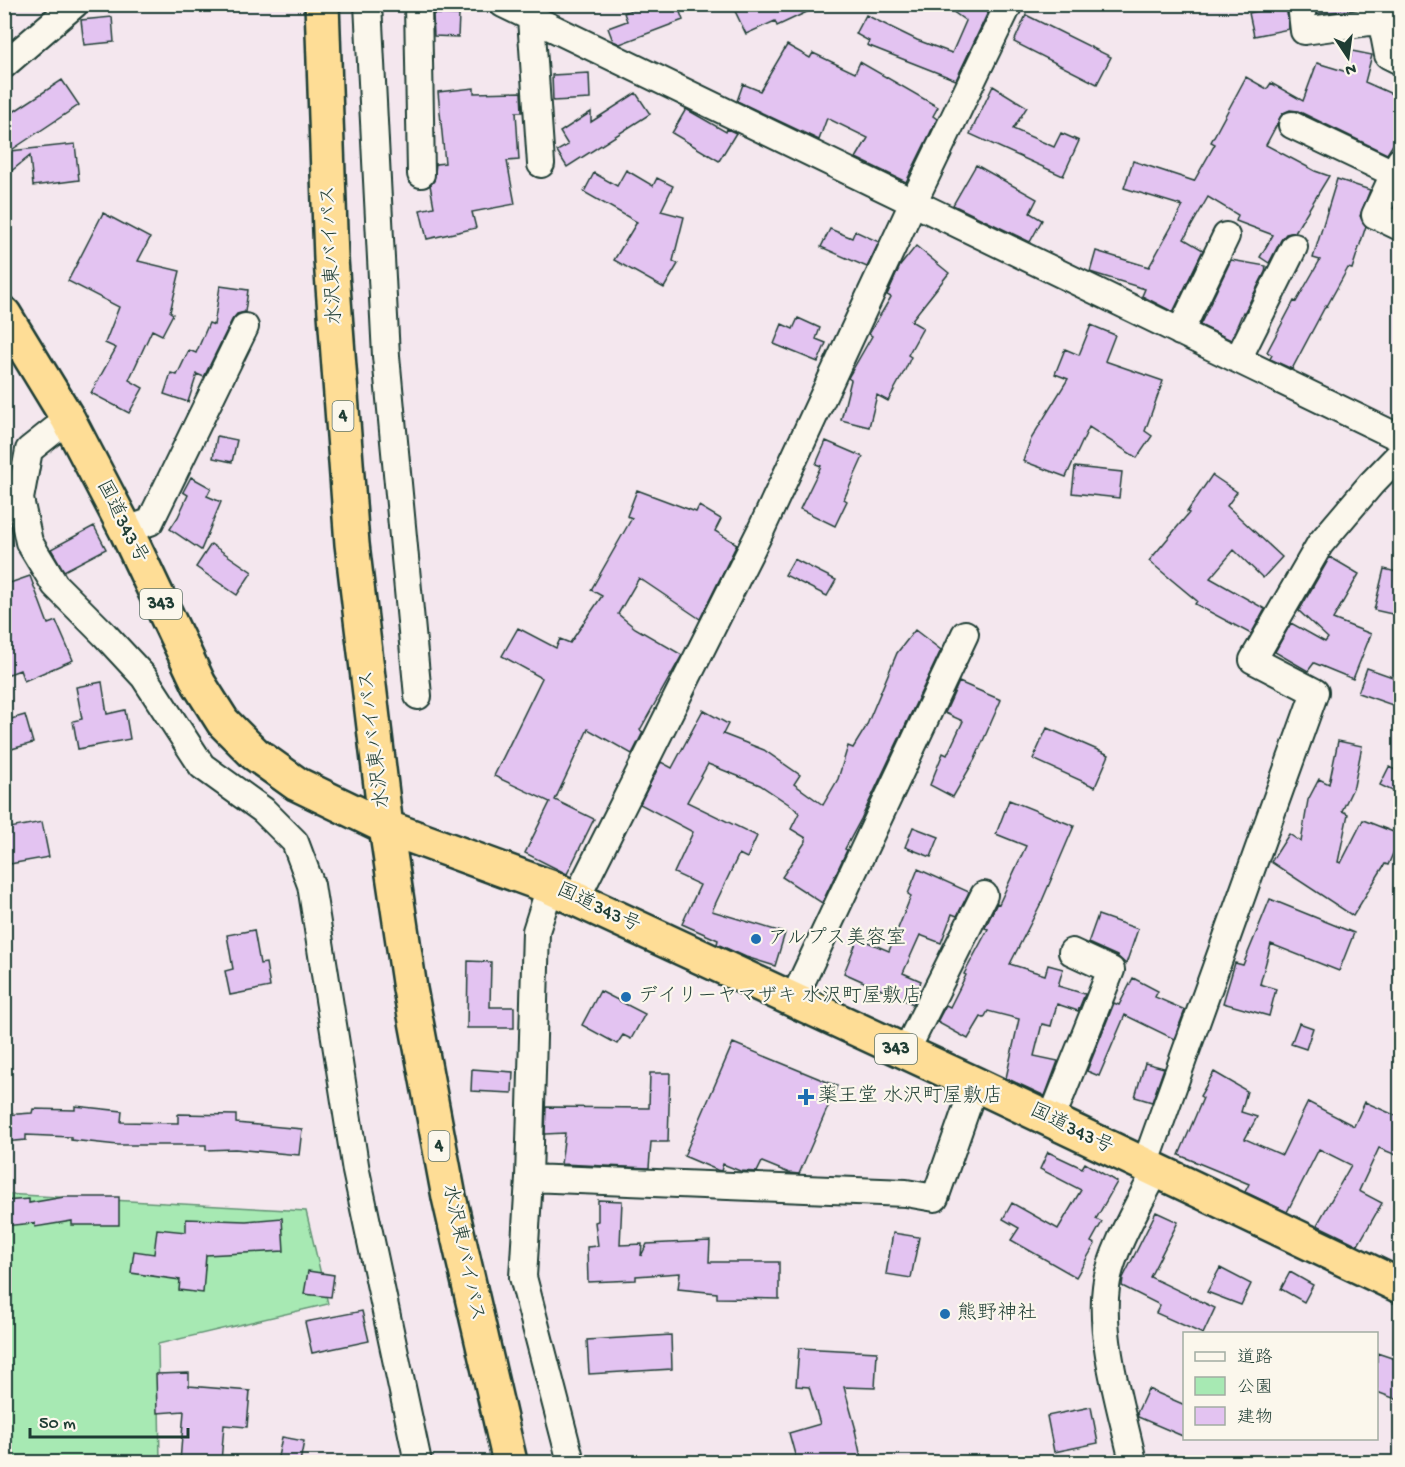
<svg xmlns="http://www.w3.org/2000/svg" width="1405" height="1467" font-family="'Gochi Hand','Klee One',sans-serif">
	<rect width="100%" height="100%" fill="#f4e7ee"/>
	<filter id="ink" filterUnits="userSpaceOnUse"><feTurbulence type="fractalNoise" baseFrequency=".0167" numOctaves="2"/><feDisplacementMap in="SourceGraphic" scale="12" xChannelSelector="R" yChannelSelector="G"/><feConvolveMatrix kernelMatrix="1 2 1 2 8 2 1 2 1" color-interpolation-filters="sRGB"/></filter>
	<g filter="url(#ink)">
		<!-- green -->
		<path fill="#a7e9b3" stroke="#639374" stroke-width="1.5" d="M4 1194 306 1211 328 1304 158 1344 160 1462H5Z"/>
		<!-- building -->
		<path fill="#e3c3f1" stroke="#1f3d34" stroke-width="1.5" d="M646 4H677L683 20 620 44 613 41 608 28 627 21 624 13Z
			M750 4H824L777 26 775 21 746 34 735 11Z
			M942 4H982L989 10 956 80 867 45 869 41 856 34 866 15 917 40 952 53 966 21Z
			M1316 4H1376L1374 8 1317 14Z
			M1286 5 1289 29 1254 36 1249 13Z
			M433 14 459 15 458 37 434 36Z
			M1026 15 1111 57 1097 84 1014 42Z
			M112 17 114 42 84 45 81 20Z
			M787 45 810 58 813 53 855 73 860 62 938 107 933 116 937 119 906 182 856 158 868 138 827 118 819 140 737 101 743 84 760 91Z
			M1352 51 1372 55 1365 82 1401 98V132L1387 154 1298 111 1290 110 1283 113 1266 145 1315 171 1329 176 1295 232 1286 234 1281 240 1269 263 1260 257 1273 235 1236 221 1238 215 1208 197 1184 239 1203 250 1173 312 1142 296 1145 289 1090 272 1096 251 1149 267 1183 206 1124 188 1133 161 1194 181 1215 144 1211 142 1246 77 1267 89 1271 83 1303 101 1317 63 1347 72Z
			M589 73 590 99 553 101 552 75Z
			M62 80 79 105 10 151 75 144 79 180 33 186 30 156 4 177V118Z
			M993 86 1027 107 1013 129 1054 147 1061 133 1079 141 1063 176 970 134Z
			M474 88V93L521 92 522 112H516L519 160 507 161 515 204 472 212 476 228 427 239 420 210 434 207 430 185 434 181 436 164 445 163 438 92Z
			M636 93 650 114 567 167 557 151 568 145 560 132 591 112V122Z
			M686 109 726 132 727 129 736 133 719 161 672 133Z
			M976 165 1037 199 1030 213 1042 220 1030 242 953 205Z
			M626 170 653 186 657 178 673 186 661 211 684 217 673 261 678 264 664 288 614 260 637 222 584 192 594 173 617 186Z
			M1337 179 1370 190 1360 216 1366 226 1352 269 1348 268 1327 306 1326 305 1292 369 1270 359 1272 355 1267 352 1294 301 1296 302 1320 260 1313 258Z
			M103 213 150 238 138 261 180 271 170 312 173 314 162 335 152 330 129 380 143 388 129 413 91 393 116 348 105 343 119 307 68 281Z
			M830 229 852 238 855 231 879 242 867 267 821 247Z
			M916 246 949 273 911 321 923 328 908 355 911 357 905 370 888 401 877 395 869 427 841 420 851 380 848 378 872 336 869 334 891 297 887 295 900 266Z
			M1231 260 1266 266 1265 272 1244 313 1243 312 1231 340 1200 325Z
			M220 286 248 290 245 312 237 314 232 320 204 377 197 374 188 402 164 394 171 373 177 375 189 350 196 353 209 323 214 325Z
			M798 318 820 328 816 339 826 343 818 362 774 344 782 324 793 329Z
			M1091 325 1115 335 1105 361 1163 381 1145 431 1152 436 1137 458 1089 427 1066 477 1023 461 1031 439 1068 379 1055 374 1065 349 1079 355Z
			M217 436 237 440 232 462 213 458Z
			M826 441 863 457 844 499 847 501 835 526 800 509 821 466 816 464Z
			M1075 467 1122 472 1119 498 1072 493Z
			M1212 475 1237 492 1227 506 1282 557 1263 578 1234 550 1210 578 1265 609 1251 634 1195 604 1197 601 1149 561 1189 513 1187 512Z
			M191 477 211 488 207 496 221 502 201 550 170 529 178 517 188 495 183 492Z
			M637 490 696 512 699 506 721 519 715 531 737 544 700 619 639 578 618 614 635 628 682 655 640 730 643 732 632 754 588 729 555 800 594 819 567 874 525 853 550 802 494 776 542 678 502 656 518 628 556 648 560 639 570 643 602 596 591 590 632 518 627 516Z
			M94 526 106 549 64 571 51 549Z
			M211 544 252 572 237 595 196 567Z
			M1330 557 1359 574 1333 619 1371 634 1353 679 1314 663 1308 671 1275 652 1291 623 1325 642 1328 638 1299 611Z
			M794 559 836 580 827 596 785 575Z
			M1384 569 1401 573V616L1374 610Z
			M30 576 48 624 56 621 73 660 24 681 20 670 4 676V585Z
			M915 630 941 650 861 819 845 849 847 850 822 903 782 877 806 841V838L791 829 799 813 793 807 760 785 708 764 687 802 757 836 747 858 739 854 712 911 785 933 775 966 746 957 717 944 718 940 682 924 700 885 674 873 693 832 640 804 661 762 672 768 703 710 728 724 723 734 764 750 800 775 794 784 823 805 838 779 848 746 853 748 866 727 897 653Z
			M1367 668 1401 680V708L1358 693Z
			M102 682 107 714 125 710 130 739 78 749 73 721 82 719 76 687Z
			M959 682 1001 700 975 759 953 797 930 785 943 753 947 755 963 721 945 713Z
			M25 715 33 743 8 750 4 737V721Z
			M1047 728 1109 755 1095 787 1033 759Z
			M1338 741 1362 746 1354 786 1342 811 1348 814 1338 862 1341 863 1363 820 1401 835 1388 865 1385 864 1353 916 1271 862 1289 834 1301 842 1308 800 1319 779 1329 784Z
			M1389 767 1401 773V795L1380 785Z
			M1009 800 1074 826 1042 901 1010 964 1045 975 1048 965 1063 969 1058 986 1085 994 1078 1011 1057 1004 1051 1026 1042 1024 1034 1056 1058 1061 1045 1096 1006 1078 1019 1019 988 1011 984 1018 981 1017 968 1039 937 1022 946 1005 950 1007 966 975 964 974 988 929 985 928 997 903 999 904 1026 846 996 834Z
			M42 822 49 857 4 865V829Z
			M913 827 939 837 931 857 905 847Z
			M918 869 969 892 957 916 952 914 941 943 920 935 903 973 921 981 918 989 920 990 913 1004 844 973 858 938 889 951 911 896 908 894Z
			M1270 899 1354 933 1339 971 1271 944 1260 984 1276 989 1269 1016 1223 1003 1235 963 1243 965Z
			M1098 915 1138 929 1126 964 1117 956 1088 943Z
			M254 930 260 964 266 963 270 987 230 995 225 971 233 969 227 935Z
			M468 961 491 962 490 1007H514V1028H467Z
			M1133 978 1158 991 1155 997 1185 1010 1174 1039 1125 1015 1099 1076 1087 1071 1114 1003 1119 1005Z
			M600 991 645 1014 631 1039 623 1035 617 1044 582 1025Z
			M1299 1023 1313 1028 1306 1049 1291 1044Z
			M733 1043 837 1086 799 1174 789 1173 762 1162 757 1172 740 1171 723 1164 721 1171 717 1170 684 1156Z
			M1145 1063 1164 1068 1152 1102 1135 1097Z
			M472 1069 513 1072 512 1093 471 1091Z
			M1214 1072 1247 1091 1241 1112 1257 1117 1245 1139 1282 1155 1308 1102 1354 1126 1365 1102 1401 1118V1157L1379 1148 1359 1191 1382 1203 1358 1245 1317 1225 1351 1165 1319 1149 1287 1212 1245 1192 1249 1184 1179 1155 1203 1098 1200 1096Z
			M650 1073H670L668 1142H651L649 1168 561 1164 565 1133 545 1134 546 1107 649 1108Z
			M75 1106 122 1111 121 1122 178 1123V1114L236 1115V1123L302 1129 299 1155 235 1149 206 1150V1145H118L71 1140V1137L26 1135V1140L4 1142V1115L32 1113 33 1109 75 1110Z
			M1048 1152 1082 1168 1085 1163 1117 1182 1096 1219 1102 1222 1091 1242 1095 1244 1076 1277 1011 1240 1019 1228 1003 1219 1012 1203 1058 1229 1081 1190 1040 1169Z
			M64 1197H119V1225H72V1221L35 1227 34 1223 4 1226V1201L29 1199V1203Z
			M598 1200 622 1201 620 1245 642 1244 641 1256 647 1244 710 1241 709 1262H779V1299L717 1298V1293L678 1289 680 1273 636 1276V1280L588 1282 587 1247 598 1246 595 1222 598 1221Z
			M1156 1212 1178 1222 1150 1277 1215 1308 1203 1334 1156 1313 1160 1305 1122 1286 1123 1278Z
			M282 1218 284 1251 206 1255 203 1293 179 1290 180 1280 131 1273 134 1251 154 1254 157 1229 186 1232V1219L246 1221Z
			M893 1233 919 1237 911 1278 886 1274Z
			M1220 1268 1251 1284 1241 1305 1207 1292Z
			M308 1271 334 1275 331 1297 304 1294Z
			M1290 1272 1313 1285 1304 1302 1281 1289Z
			M362 1311 369 1341 312 1353 305 1322Z
			M671 1335 672 1369 589 1374 587 1340Z
			M799 1348 877 1352 875 1388 844 1387 856 1430H855L862 1462H797L789 1433 820 1424 809 1387 796 1386Z
			M1377 1353 1401 1361V1401L1377 1392Z
			M189 1373V1386L250 1391 247 1427 224 1425 221 1462H180L184 1411 157 1413 156 1374Z
			M1148 1389 1185 1405V1437L1138 1417 1137 1413Z
			M1091 1407 1098 1443 1054 1452 1047 1416Z
			M282 1437 304 1441 300 1462H277Z"/>
		<g fill="none" stroke-linecap="round" stroke-linejoin="round">
			<defs>
				<path id="minor" d="M368 4 386 356 418 696
					M418 4 421 174
					M503 4 1400 438
					M1301 4 1304 31 1369 22 1382 24
					M1394 4 1382 24 1388 55 1400 61
					M531 18 541 164
					M4 65 75 4
					M1292 125 1395 174
					M1400 161 1375 215 1400 227
					M1180 332 1226 236
					M1238 359 1294 247
					M68 419 29 450 20 499 29 542 55 585 105 635 144 677 202 766 263 810 295 842 311 885 356 1171 418 1462
					M126 530 150 522 245 327
					M550 887 536 931 529 1178 523 1277 571 1462
					M576 899 761 530 913 203 1009 4
					M793 1000 965 634
					M905 1053 984 895
					M1051 1120 1111 970 1072 952
					M1145 1165 1315 692 1253 660 1320 544 1371 484 1400 454
					M529 1178 906 1193 935 1198 975 1084
					M1133 1462C1122 1410 1099 1340 1106 1287 1110 1252 1140 1203 1156 1170"/>
				<path id="highway" d="M322 4 331 259 352 544 386 827 410 989 449 1197 510 1462
					M4 314 68 419 126 530 199 684 223 722 255 754 297 784 386 827 550 887 975 1084 1400 1286"/>
			</defs>
			<!-- minor casing -->
			<use href="#minor" stroke="#1f3d34" stroke-width="30"/>
			<!-- highway casing -->
			<use href="#highway" stroke="#1f3d34" stroke-width="38"/>
			<!-- minor -->
			<use href="#minor" stroke="#fbf7ec" stroke-width="26"/>
			<!-- highway -->
			<use href="#highway" stroke="#fedd96" stroke-width="33"/>
		</g>
	</g>
	<!-- markers -->
	<g fill="#1f6fb2" stroke="#fbf7ec" stroke-width="2">
		<circle cx="756" cy="939" r="6"/>
		<circle cx="626" cy="997" r="6"/>
		<path d="M803 1088h6v6h6v6h-6v6h-6v-6h-6v-6h6z"/>
		<circle cx="945" cy="1314" r="6"/>
	</g>
	<g text-anchor="middle" dominant-baseline="central" stroke-width="4.5" stroke-linejoin="round" paint-order="stroke">
		<!-- shield labels -->
		<g fill="#fbf7ec" stroke="#61756b" stroke-width="1.5">
			<rect x="332.5" y="401" width="21" height="30" rx="4.5"/>
			<rect x="140" y="589" width="42" height="30" rx="4.5"/>
			<rect x="875" y="1034" width="42" height="30" rx="4.5"/>
			<rect x="428.5" y="1131" width="21" height="30" rx="4.5"/>
		</g>
		<g font-size="18" font-weight="bold" fill="#1f3d34">
			<text x="343" y="416">4</text>
			<text x="161" y="604">343</text>
			<text x="896" y="1049">343</text>
			<text x="439" y="1146">4</text>
		</g>
		<!-- street labels -->
		<g font-size="20" fill="#1f3d34" stroke="#fbf7ec">
			<text transform="translate(333 255) rotate(-93)">水沢東バイパス</text>
			<text transform="translate(121 522) rotate(63)">国道343号</text>
			<text transform="translate(376 739) rotate(-97)">水沢東バイパス</text>
			<text transform="translate(598 909) rotate(25)">国道343号</text>
			<text transform="translate(1071 1130) rotate(26)">国道343号</text>
			<text transform="translate(462 1253) rotate(78)">水沢東バイパス</text>
		</g>
		<!-- poi labels -->
		<g font-size="20" fill="#1f3d34" stroke="#fbf7ec" text-anchor="start">
			<text x="768" y="939">アルプス美容室</text>
			<text x="638" y="997">デイリーヤマザキ 水沢町屋敷店</text>
			<text x="818" y="1097">薬王堂 水沢町屋敷店</text>
			<text x="957" y="1314">熊野神社</text>
		</g>
	</g>
	<!-- margin -->
	<rect width="1405" height="1467" fill="none" stroke="#fbf7ec" stroke-width="24"/>
	<rect x="12" y="12" width="1381" height="1443" fill="none" stroke="#1f3d34" stroke-width="2" filter="url(#ink)"/>
	<!-- legend -->
	<rect x="1183" y="1332" width="195" height="108" fill="#fbf7ec" stroke="#a3ada2" stroke-width="1.5"/>
	<rect x="1195" y="1352" width="30" height="9" fill="#fbf7ec" stroke="#a3ada2" stroke-width="1.5"/>
	<text x="1237" y="1362" font-size="18" fill="#1f3d34">道路</text>
	<rect x="1195" y="1377" width="30" height="18" fill="#a7e9b3" stroke="#a3ada2" stroke-width="1.5"/>
	<text x="1237" y="1392" font-size="18" fill="#1f3d34">公園</text>
	<rect x="1195" y="1407" width="30" height="18" fill="#e3c3f1" stroke="#a3ada2" stroke-width="1.5"/>
	<text x="1237" y="1422" font-size="18" fill="#1f3d34">建物</text>
	<!-- north arrow -->
	<g transform="translate(1348 57) rotate(167)" stroke="#fbf7ec" stroke-width="4.5" paint-order="stroke">
	<path d="M0-4.5L10 22L0 15L-10 22Z" fill="#1f3d34"/>
	<text y="-9" font-size="16" font-weight="bold" text-anchor="middle" fill="#1f3d34">N</text>
	</g>
	<!-- scale -->
	<path d="M30 1428v9h158v-9" fill="none" stroke="#1f3d34" stroke-width="3"/>
	<text x="39" y="1428" font-size="18" fill="#1f3d34" stroke="#fbf7ec" stroke-width="4.5" paint-order="stroke">50 m</text>
</svg>
